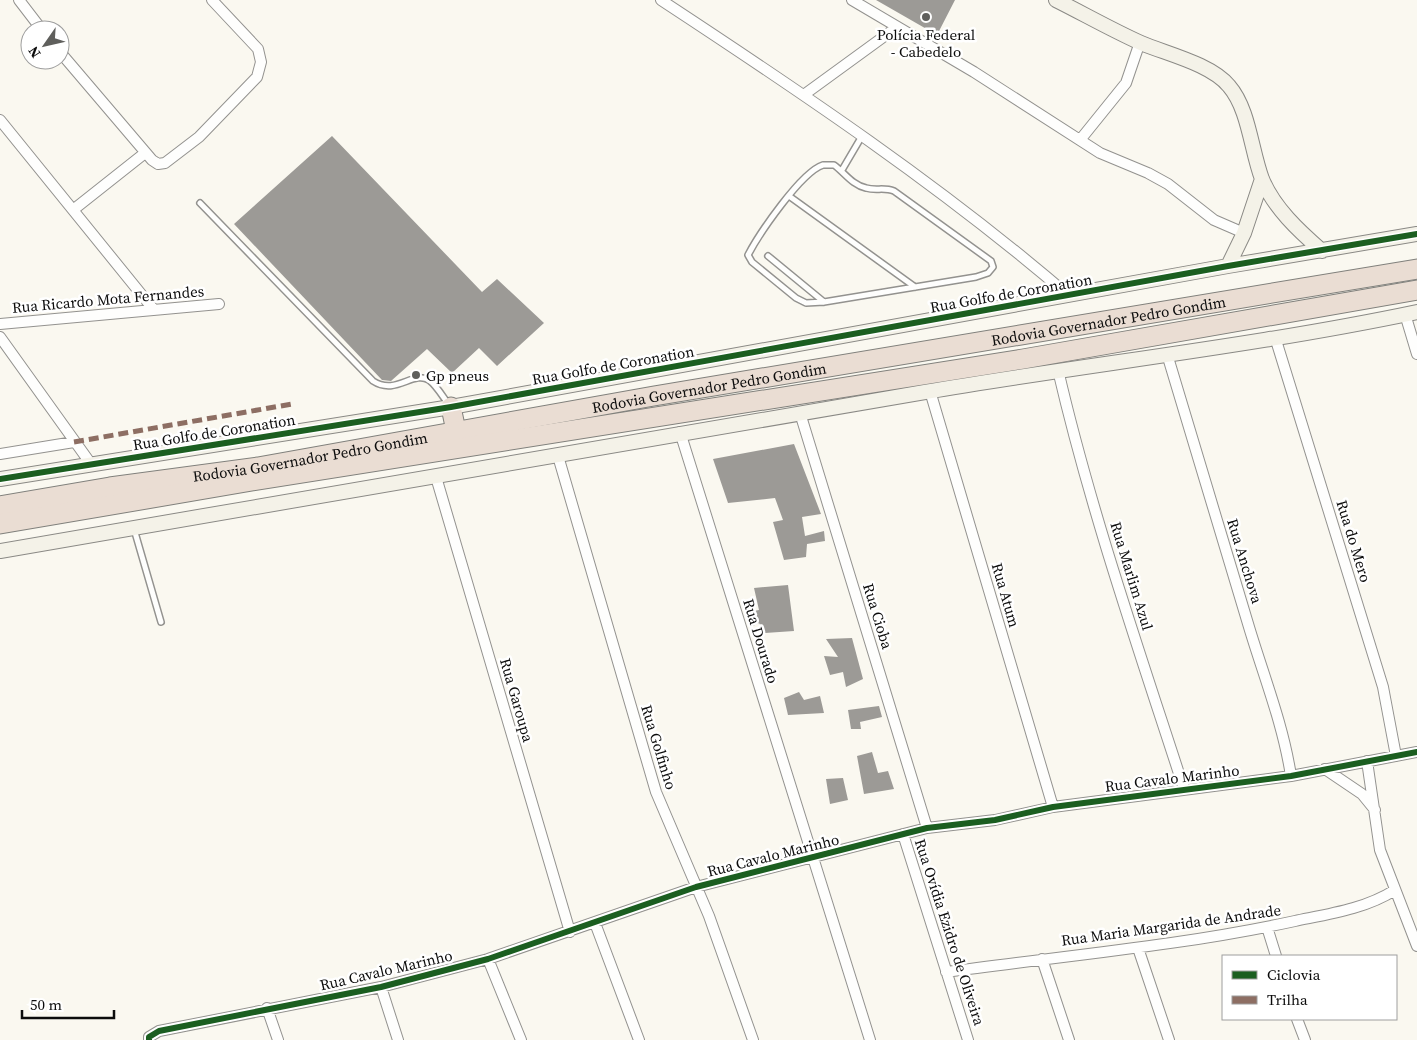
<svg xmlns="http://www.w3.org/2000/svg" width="1417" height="1040" font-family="'Source Serif 4',serif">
	<rect width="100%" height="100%" fill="#faf8f0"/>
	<!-- building -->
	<path fill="#9c9a96" d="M876 0H955L937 35Z
		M332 136 482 292 497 279 544 323 497 366 479 348 452 373 427 349 391 381 382 380 234 224Z
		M794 444 821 514 802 517 805 536 824 531 825 541 807 544 806 557 784 560 773 522 783 520 775 498 728 503 713 459Z
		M788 585 794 631 765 633 759 623 753 626 749 612 759 610 754 588Z
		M852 638 863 679 846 687 843 672 830 675 824 656 838 657 826 639Z
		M799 692 804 700 820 696 824 713 788 715 784 698Z
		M879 706 882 717 860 722 861 729H851L848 710Z
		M872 752 878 773 888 771 894 789 864 794 857 756Z
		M843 778 848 800 830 804 826 779Z"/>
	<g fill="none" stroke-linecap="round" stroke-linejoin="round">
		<defs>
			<path id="lane" d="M823 165H834C844 172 852 185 866 188 876 191 884 187 894 191L991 261 993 267 988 273 976 277 824 302 806 303 796 298 752 262 748 255C759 234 801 172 823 165Z
				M842 170 862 136
				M789 196 915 287
				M200 203 373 381C396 396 413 370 429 380 437 386 443 397 449 405
				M768 256 824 302
				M134 529 161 622"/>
			<path id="street" d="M19 0 42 30
				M661 0C801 92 941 186 1068 295
				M852 0 974 72 1100 153 1148 173 1168 184 1214 220 1244 233
				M60 52 152 160 158 164 165 163 199 137 257 77 261 62 258 49 212 0
				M805 94 897 27
				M0 120 154 310
				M1080 140 1126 83 1140 42
				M73 210 145 153
				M1405 314 1417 354
				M0 324 219 304
				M0 337 91 464
				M1275 337 1383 687 1396 756
				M1167 354C1194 445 1222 536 1249 627 1264 677 1283 724 1291 776
				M1058 370C1091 512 1139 650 1184 789
				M930 391 1053 807
				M800 413 927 828
				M680 432 870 1040
				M0 454 74 442
				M558 456 656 792 709 916 753 1040
				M436 477 570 932
				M1367 761 1380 850 1417 946
				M1325 769 1362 794 1375 810
				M903 834 968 1040
				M595 923 639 1040
				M1267 927 1276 956
				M1138 948 1169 1040
				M488 959 521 1040
				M1042 959 1069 1040
				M946 972C1062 956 1180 946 1295 921 1329 914 1365 909 1395 890
				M381 987 398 1040
				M267 1008 278 1040
				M1297 1019 1305 1040
				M149 1040V1037L159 1031 381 987 488 959 696 887 927 828 995 820 1053 807 1291 776 1417 752"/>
			<path id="secondary" d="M1056 0C1084 14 1112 30 1141 43 1167 54 1211 64 1229 86 1249 109 1251 150 1262 179 1274 208 1299 231 1322 251
				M1228 266 1244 233 1262 179
				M0 479 451 407 1228 266 1417 234
				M0 551C309 499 617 444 925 392 1089 364 1255 346 1417 312"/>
			<g id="highway">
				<path d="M451 407 456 431"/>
				<path id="s1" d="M0 506 110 487 258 467 654 396 1417 269"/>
				<path d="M0 524 252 481 1023 359 1417 290"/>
			</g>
		</defs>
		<!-- lane casing -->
		<use href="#lane" stroke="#93928f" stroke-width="8"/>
		<!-- street casing -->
		<use href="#street" stroke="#93928f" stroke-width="12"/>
		<!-- secondary casing -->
		<use href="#secondary" stroke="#8a8985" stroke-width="16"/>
		<!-- highway casing -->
		<use href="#highway" stroke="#80807c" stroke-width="21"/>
		<!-- lane -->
		<use href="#lane" stroke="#fefefd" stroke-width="5"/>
		<!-- street -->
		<use href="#street" stroke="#fefefd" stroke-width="10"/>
		<!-- secondary -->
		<use href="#secondary" stroke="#f4f2e8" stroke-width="14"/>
		<!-- highway -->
		<use href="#highway" stroke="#eaddd3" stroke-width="19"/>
		<!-- quiet -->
		<path stroke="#8d6e63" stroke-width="5" stroke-dasharray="10 5" stroke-linecap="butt" d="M74 442 292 404"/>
		<defs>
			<path id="cycleway" d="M0 479 451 407 1228 266 1417 234
				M149 1040V1037L159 1031 381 987 488 959 696 887 927 828 995 820 1053 807 1291 776 1417 752"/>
		</defs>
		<!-- cycleway casing -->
		<use href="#cycleway" stroke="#fff" stroke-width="9"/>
		<!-- cycleway -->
		<use href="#cycleway" stroke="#1b5e20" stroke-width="6"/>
	</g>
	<!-- markers -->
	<g fill="#5f5f5c" stroke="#fff" stroke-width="2">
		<circle cx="926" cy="17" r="5"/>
		<circle cx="416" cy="375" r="5"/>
	</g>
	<g text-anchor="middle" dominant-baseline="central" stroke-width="5" stroke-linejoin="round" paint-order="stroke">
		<!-- poi labels -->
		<g font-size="15" fill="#0c0c0c" stroke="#fff">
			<text x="926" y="34">Polícia Federal<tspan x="926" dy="17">- Cabedelo</tspan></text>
			<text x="426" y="375" text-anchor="start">Gp pneus</text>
		</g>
		<!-- street labels -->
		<g font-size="15" fill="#0c0c0c" stroke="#fff">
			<text transform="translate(1011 293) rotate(-10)">Rua Golfo de Coronation</text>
			<text transform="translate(108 299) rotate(-5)">Rua Ricardo Mota Fernandes</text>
			<text stroke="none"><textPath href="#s1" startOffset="1124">Rodovia Governador Pedro Gondim</textPath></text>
			<text transform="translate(613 365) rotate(-10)">Rua Golfo de Coronation</text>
			<text stroke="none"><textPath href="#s1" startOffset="719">Rodovia Governador Pedro Gondim</textPath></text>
			<text transform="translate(214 432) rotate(-9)">Rua Golfo de Coronation</text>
			<text stroke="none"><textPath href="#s1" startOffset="314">Rodovia Governador Pedro Gondim</textPath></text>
			<text transform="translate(1354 541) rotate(73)">Rua do Mero</text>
			<text transform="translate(1245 561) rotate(73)">Rua Anchova</text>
			<text transform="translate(1132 576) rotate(73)">Rua Marlim Azul</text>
			<text transform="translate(1006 595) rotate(74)">Rua Atum</text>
			<text transform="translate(878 616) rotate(73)">Rua Cioba</text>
			<text transform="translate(761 641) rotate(73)">Rua Dourado</text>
			<text transform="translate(517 700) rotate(74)">Rua Garoupa</text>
			<text transform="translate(659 747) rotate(73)">Rua Golfinho</text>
			<text transform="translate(1172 778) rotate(-7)">Rua Cavalo Marinho</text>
			<text transform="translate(773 855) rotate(-14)">Rua Cavalo Marinho</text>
			<text transform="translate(1171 925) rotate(-8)">Rua Maria Margarida de Andrade</text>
			<text transform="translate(950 932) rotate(72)">Rua Ovídia Ezidro de Oliveira</text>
			<text transform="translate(386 970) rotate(-13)">Rua Cavalo Marinho</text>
		</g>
	</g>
	<!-- legend -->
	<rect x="1222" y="955" width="175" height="65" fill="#ffffff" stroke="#9e9e9e"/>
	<rect x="1232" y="971" width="25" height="8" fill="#1b5e20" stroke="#9e9e9e"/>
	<text x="1267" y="980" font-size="15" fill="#0c0c0c">Ciclovia</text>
	<rect x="1232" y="996" width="25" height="8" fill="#8d6e63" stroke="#9e9e9e"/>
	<text x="1267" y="1005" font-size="15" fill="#0c0c0c">Trilha</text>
	<!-- north arrow -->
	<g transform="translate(45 45) rotate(236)"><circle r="24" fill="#ffffff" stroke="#9e9e9e"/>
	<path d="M0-4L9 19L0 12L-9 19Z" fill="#5f5f5c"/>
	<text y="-8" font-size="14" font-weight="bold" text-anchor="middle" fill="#0c0c0c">N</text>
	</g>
	<!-- scale -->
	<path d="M22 1010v8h92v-8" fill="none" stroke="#0c0c0c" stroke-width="2.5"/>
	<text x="30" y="1010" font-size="15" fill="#0c0c0c" stroke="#ffffff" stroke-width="4" paint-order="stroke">50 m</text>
</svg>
